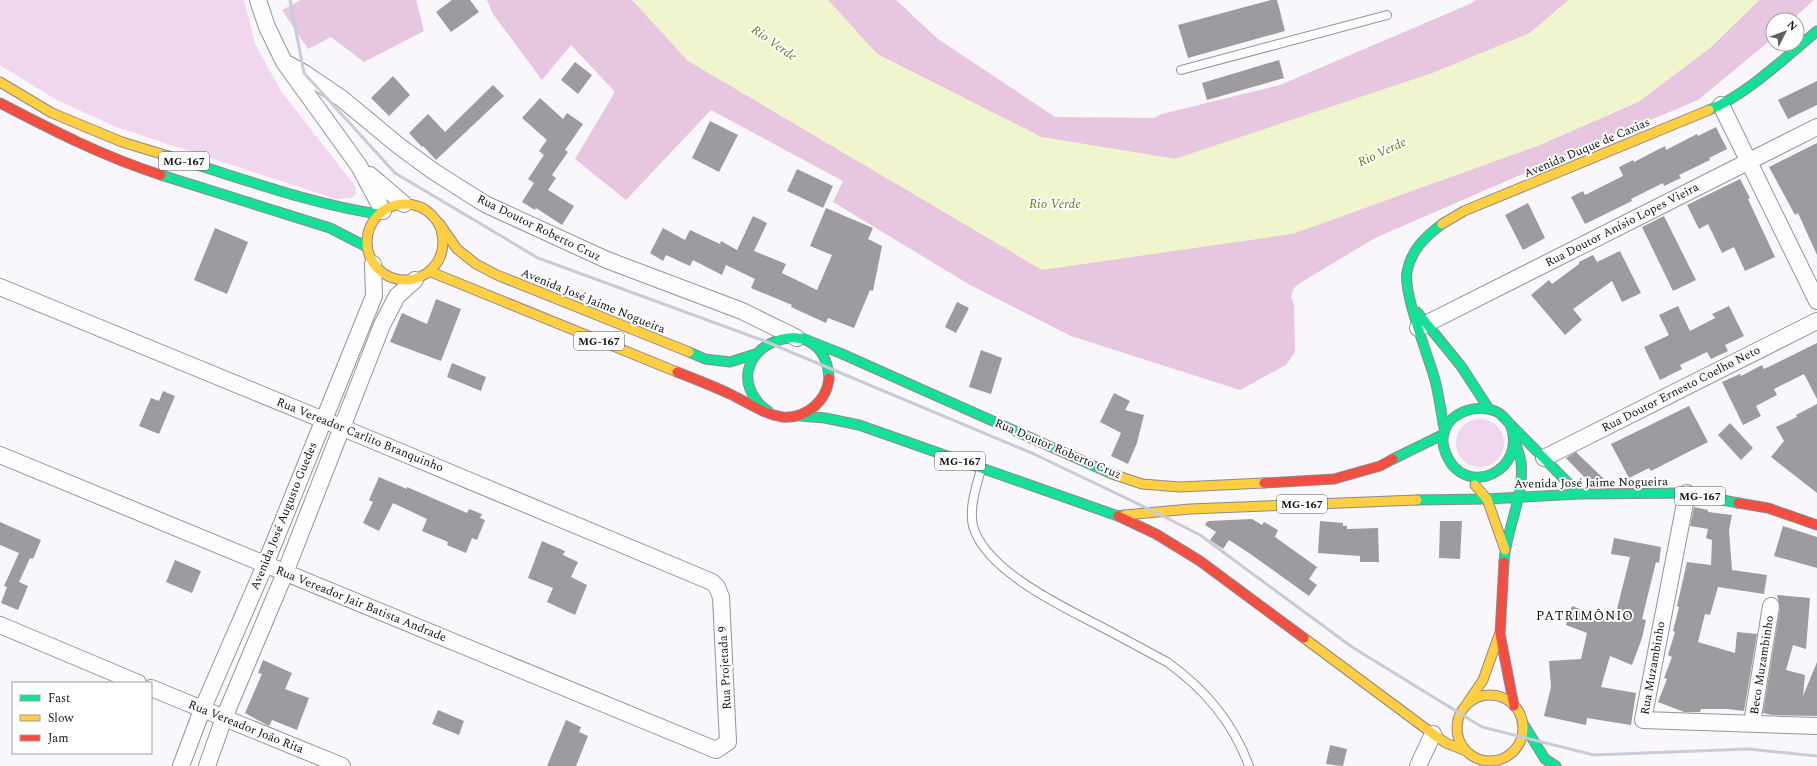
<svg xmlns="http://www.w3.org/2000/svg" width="1817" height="766" font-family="Spectral,serif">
	<rect width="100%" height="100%" fill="#f9f6fc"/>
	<!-- green -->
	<path fill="#f0d7ed" d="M0 0H244L255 44 281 91 355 186 356 194 351 198 336 199 116 127 55 99 0 65Z
		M1456 443a24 24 0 1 1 48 0a24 24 0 1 1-48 0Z"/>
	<!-- forest -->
	<path fill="#e7c6df" d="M301 0H416L424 31 364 62 331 37 308 49 282 10Z
		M487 0H632L643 11 1292 234 1539 145 1638 102 1711 47 1759 0H1814L1792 20H1773V38L1698 100 1548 163 1375 238 1300 283 1294 288 1291 296 1294 305 1295 352 1286 365 1240 390 1071 336 970 285 833 202 843 181 711 110 626 200 575 159 615 92 571 45 542 80 493 14Z
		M828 0H896L938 39 1055 117 1154 118 1162 114 1280 85 1472 3 1476 0H1569L1530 33 1433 73 1175 159 1041 137 877 54Z"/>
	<!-- water -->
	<path fill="#f1f5ce" d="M632 0H828L877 54 1041 137 1175 159 1433 73 1530 33 1569 0H1759L1711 47 1638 102 1540 145 1292 234 1042 270 688 61Z"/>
	<!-- building -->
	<path fill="#9d9ba0" d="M452 0H470L479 12 451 32 436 12Z
		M1271 0H1277L1285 31 1188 58 1178 25Z
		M1279 60 1284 78 1207 100 1202 83Z
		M575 62 592 75 578 94 561 80Z
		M393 76 410 95 389 116 371 98Z
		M1817 81V105L1788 119 1778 100Z
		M493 85 504 96 436 160 423 146 422 147 409 133 428 114 445 132Z
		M540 98 563 119 567 113 583 124 565 150 568 152 552 175 556 178 548 190 574 206 562 225 536 208 535 210 522 202 534 183 528 179 544 155 539 151 547 140 522 118Z
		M710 121 738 135 719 172 692 158Z
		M1716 127 1727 149 1709 158 1710 160 1679 175 1681 178 1664 186 1663 183 1631 199 1632 201 1585 224 1571 197 1583 191 1585 195 1623 176 1619 167 1633 160 1634 162 1665 146 1666 150 1697 134 1698 136Z
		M1817 143V255L1798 213 1795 215 1769 167Z
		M797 169 833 186 823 208 787 191Z
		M1740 179 1750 198 1748 199 1775 257 1745 271 1734 247 1722 253 1708 224 1699 229 1687 205Z
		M1528 203 1545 238 1523 250 1505 215Z
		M826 208 873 228 868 239 882 246 873 291 870 290 854 328 828 318 826 323 791 307 792 305 751 288 755 279 726 265 722 275 693 260 690 266 666 255 663 261 650 253 663 228 685 240 690 230 720 244 721 241 737 250 753 216 767 223 754 251 786 264 782 273 817 290 832 255 810 246Z
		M1664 216 1696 280 1673 291 1642 227Z
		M215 228 248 242 227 294 194 280Z
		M1620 251 1641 293 1622 302 1612 281 1573 309 1582 320 1565 335 1531 295 1549 280 1552 284 1579 264V262L1593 255 1597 262Z
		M436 299 461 309 441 361 390 342 402 313 427 324Z
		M957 302 969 308 956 333 945 327Z
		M1678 306 1690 331 1715 318 1712 314 1729 306 1744 336 1725 345 1728 351 1711 359 1707 352 1680 365 1682 369 1660 380 1644 347 1669 335 1659 315Z
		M1817 343V399L1804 374 1774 389 1777 395 1756 406 1761 416 1743 425 1722 382 1740 374 1741 376 1762 365 1764 369Z
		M981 350 1002 358 991 394 969 387Z
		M452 363 486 377 481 391 447 377Z
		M163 391 175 396 159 434 139 426 151 398 159 401Z
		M1114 393 1130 401 1125 410 1144 415 1137 443 1128 464 1111 456 1121 433 1100 422Z
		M1817 404V493L1771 457 1784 441 1776 427 1797 417 1796 415Z
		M1689 406 1708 442 1651 471 1649 468 1629 478 1611 444Z
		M1730 423 1753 448 1741 460 1718 435Z
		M1576 452 1606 481H1588L1566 458Z
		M379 477 407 489V487L467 513 469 509 482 514 480 518 485 520 477 540 472 538 466 553 447 545 448 542 422 531 427 519 393 503 379 531 363 523 373 502 369 500Z
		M1694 507 1708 510V512L1732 515 1729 530 1732 570 1767 575 1764 594 1718 587 1710 615 1705 614 1698 642 1735 653 1737 632 1757 634 1744 711 1727 709H1701L1700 712H1684L1658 702 1667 679 1664 678 1672 657 1668 655 1675 632 1673 631 1679 607 1677 606 1687 562 1711 565 1712 540 1706 538 1708 529 1690 526Z
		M1252 519 1262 525 1264 522 1278 530 1275 537 1317 567 1309 579 1317 585 1309 596 1249 553 1229 540 1223 549 1210 540 1216 532 1205 525 1208 521Z
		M1320 521 1343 523V526H1347V529L1378 528 1379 562H1360V556L1318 553Z
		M1440 521H1462L1460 559 1439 558Z
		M0 522 41 540 33 559 30 558 19 582 28 586 18 610 1 603 7 587 4 586 19 553 0 545Z
		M1783 526 1817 537V568L1774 556Z
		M1614 538 1661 547 1659 563 1656 562 1642 619 1646 620 1642 638 1632 665 1610 656 1601 687 1636 693 1631 725 1587 718 1586 725 1544 716 1551 687 1549 661 1581 659 1587 633 1566 625 1572 606 1612 621 1614 612 1616 613 1630 557 1611 554Z
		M542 541 565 551 563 555 578 562 571 577 587 585 575 615 547 602 553 588 528 578Z
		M175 560 201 571 192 593 166 582Z
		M1777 595 1810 598 1806 649 1793 645 1786 670 1805 675 1803 696 1817 662V716L1772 715 1763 713 1780 608Z
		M263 660 292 673 285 689 309 698 297 730 272 720 269 726 245 713 262 674 258 673Z
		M438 710 464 721 459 735 432 724Z
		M566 720 581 727 579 732 588 736 576 766H547Z
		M1330 745 1347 749 1343 766 1326 764Z"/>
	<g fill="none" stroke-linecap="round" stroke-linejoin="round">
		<defs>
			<path id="lane" d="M1181 70 1387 15
				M981 469C976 488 969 507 973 526 985 569 1057 604 1094 623 1119 636 1143 649 1167 662 1205 689 1233 722 1249 766"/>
			<path id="street" d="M258 0 267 27 284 62 359 166 383 211
				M284 62 304 73 341 98 399 146 433 171 485 204 607 260 742 311 797 338
				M1721 105 1817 301
				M370 175 404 204
				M0 287 343 428 712 582 717 587 721 597 728 742 716 750 0 455
				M1418 328 1817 127
				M1544 458 1817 321
				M1687 493 1643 720 1817 726
				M0 625 138 683
				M151 688 342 766
				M1752 723 1771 606
				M181 766 202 710 265 565 374 296 373 264
				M207 766 224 718 285 573 382 325 397 296 415 280
				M1418 766 1433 734"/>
			<path id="fast" d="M1709 110C1746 95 1786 57 1817 31
				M168 156C236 176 309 204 378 214
				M161 175 330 228 367 247
				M1442 224C1425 237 1411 250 1407 272 1403 293 1428 355 1435 380 1439 396 1441 412 1444 428
				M1417 312 1461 366 1489 409
				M802 338 840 353 1112 474
				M689 352 705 359 730 362 755 354
				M768 411C764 408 760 405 757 401 716 348 824 302 829 378
				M800 416 825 418 859 425 1118 516 1125 515
				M1510 424C1529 471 1465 500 1446 454 1443 447 1442 440 1444 433 1449 411 1481 402 1499 413 1503 416 1507 421 1510 424L1579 494
				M1393 459 1442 435
				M1417 500 1487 499 1579 494 1687 493 1738 503
				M1504 562C1506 529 1525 496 1521 462 1520 455 1517 448 1515 441
				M1522 722 1545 759 1556 766"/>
			<path id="slow" d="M0 82 52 113 122 142 168 156
				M367 242a38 38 0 1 1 76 0a38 38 0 1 1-76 0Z
				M439 223 457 249 476 264 497 275 689 352
				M1442 224 1464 211 1709 110
				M431 272 677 372
				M1112 474 1142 484 1180 487 1264 483
				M1475 485 1487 499 1505 550
				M1125 515 1190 509 1417 500
				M1304 638 1433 734 1446 743 1466 751
				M1457 728a33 33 0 1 1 66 0a33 33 0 1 1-66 0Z
				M1466 705 1483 680 1499 635"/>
			<path id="jam" d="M0 103C52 130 104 157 161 175
				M677 372C695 379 713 386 730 394 747 402 765 415 783 417 807 419 827 400 829 378
				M1264 483 1334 479 1380 466 1393 459
				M1738 503 1768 508 1817 525
				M1118 516 1156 534 1200 561 1304 638
				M1504 562 1500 634 1514 706"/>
		</defs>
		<!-- lane casing -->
		<use href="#lane" stroke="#959496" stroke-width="10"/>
		<!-- street casing -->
		<use href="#street" stroke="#959496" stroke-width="18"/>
		<!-- fast casing -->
		<use href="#fast" stroke="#8c8a8d" stroke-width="11"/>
		<!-- slow casing -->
		<use href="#slow" stroke="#8c8a8d" stroke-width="11"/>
		<!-- jam casing -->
		<use href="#jam" stroke="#8c8a8d" stroke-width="11"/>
		<!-- lane -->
		<use href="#lane" stroke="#fefeff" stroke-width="8"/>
		<!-- street -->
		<use href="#street" stroke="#fefeff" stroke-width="16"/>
		<!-- fast -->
		<use href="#fast" stroke="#16e098" stroke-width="9"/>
		<!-- slow -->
		<use href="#slow" stroke="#ffcf43" stroke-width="9"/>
		<!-- jam -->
		<use href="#jam" stroke="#f24e42" stroke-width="9"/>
		<!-- rail -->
		<path stroke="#c7ccd7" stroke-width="3" d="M290 0 304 73 395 173 538 258 767 342 1034 454 1157 513 1200 535 1352 647 1482 727 1594 755 1748 749 1817 756"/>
	</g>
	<g text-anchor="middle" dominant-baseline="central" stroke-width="4" stroke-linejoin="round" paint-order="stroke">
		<!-- shield labels -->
		<g fill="#fff" stroke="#585858" stroke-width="1">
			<rect x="159" y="152" width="50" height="18" rx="3"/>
			<rect x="574" y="332" width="50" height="18" rx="3"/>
			<rect x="935" y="452" width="50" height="18" rx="3"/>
			<rect x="1675" y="487" width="50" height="18" rx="3"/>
			<rect x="1277" y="495" width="50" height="18" rx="3"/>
		</g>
		<g font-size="11" font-weight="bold" fill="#101010">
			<text x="184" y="161">MG-167</text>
			<text x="599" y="341">MG-167</text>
			<text x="960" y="461">MG-167</text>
			<text x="1700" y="496">MG-167</text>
			<text x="1302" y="504">MG-167</text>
		</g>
		<!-- street labels -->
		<g font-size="12" fill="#101010" stroke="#fff">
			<text transform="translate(1587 148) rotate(-23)">Avenida Duque de Caxias</text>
			<text transform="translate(1622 225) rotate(-27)">Rua Doutor Anísio Lopes Vieira</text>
			<text transform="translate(539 228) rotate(26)">Rua Doutor Roberto Cruz</text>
			<text transform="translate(593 301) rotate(22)">Avenida José Jaime Nogueira</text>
			<text transform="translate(1681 389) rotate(-27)">Rua Doutor Ernesto Coelho Neto</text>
			<text transform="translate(360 435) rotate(22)">Rua Vereador Carlito Branquinho</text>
			<text transform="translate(1058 449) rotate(23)">Rua Doutor Roberto Cruz</text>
			<text transform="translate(1591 483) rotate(-1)">Avenida José Jaime Nogueira</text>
			<text transform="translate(284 516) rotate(-68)">Avenida José Augusto Guedes</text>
			<text transform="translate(361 604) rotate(22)">Rua Vereador Jair Batista Andrade</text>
			<text transform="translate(1762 665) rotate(-81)">Beco Muzambinho</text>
			<text transform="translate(725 668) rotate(-93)">Rua Projetada 9</text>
			<text transform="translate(1653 668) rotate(-80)">Rua Muzambinho</text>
			<text transform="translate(246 727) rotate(22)">Rua Vereador João Rita</text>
		</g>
		<!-- water labels -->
		<g font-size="13" font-style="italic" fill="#6b7a1b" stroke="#fff">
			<text transform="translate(774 43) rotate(35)">Rio Verde</text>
			<text transform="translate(1382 152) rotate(-25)">Rio Verde</text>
			<text x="1055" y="204">Rio Verde</text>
		</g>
		<!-- neighbourhood labels -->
		<g font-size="13" letter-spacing="1" fill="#101010" stroke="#fff">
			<text x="1585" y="616">PATRIMÔNIO</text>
		</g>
	</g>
	<!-- legend -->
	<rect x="12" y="682" width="140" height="72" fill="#ffffff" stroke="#9f9f9f"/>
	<rect x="20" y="695" width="20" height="6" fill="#16e098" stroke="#9f9f9f"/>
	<text x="48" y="702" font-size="12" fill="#101010">Fast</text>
	<rect x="20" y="715" width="20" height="6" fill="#ffcf43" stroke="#9f9f9f"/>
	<text x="48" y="722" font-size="12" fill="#101010">Slow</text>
	<rect x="20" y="735" width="20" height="6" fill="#f24e42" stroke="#9f9f9f"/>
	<text x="48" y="742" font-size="12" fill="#101010">Jam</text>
	<!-- north arrow -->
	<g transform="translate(1785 32) rotate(48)"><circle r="19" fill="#ffffff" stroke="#9f9f9f"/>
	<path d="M0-3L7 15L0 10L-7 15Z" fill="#626063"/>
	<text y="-6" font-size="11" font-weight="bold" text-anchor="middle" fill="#101010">N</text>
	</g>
</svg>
